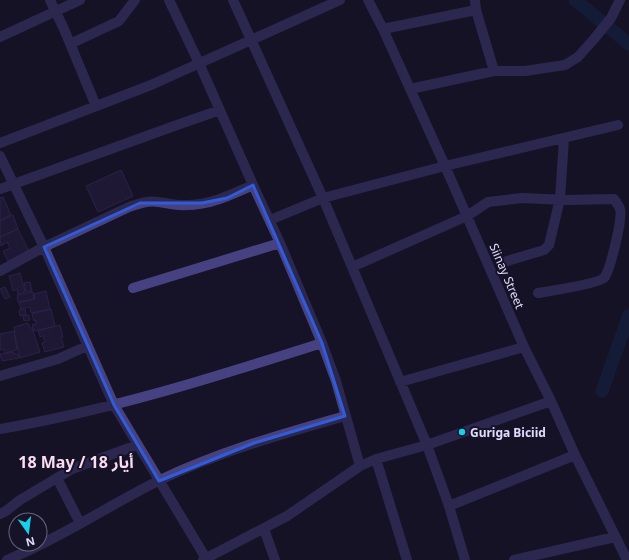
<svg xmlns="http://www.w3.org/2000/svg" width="629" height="560" font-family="'Noto Sans','Noto Sans Arabic',sans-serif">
	<rect width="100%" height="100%" fill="#161227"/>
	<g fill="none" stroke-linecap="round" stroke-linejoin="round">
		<!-- canal -->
		<path stroke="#13274a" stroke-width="13" d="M575 0 629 44
			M602 391 629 315"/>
	</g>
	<!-- building -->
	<path fill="#292047" stroke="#423471" d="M121 170 133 196 98 212 86 186Z
		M3 197 11 215 0 220V198Z
		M13 215 18 229 0 237V221Z
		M18 229 29 251 8 261 3 251 10 248 7 242 1 246 0 237Z
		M20 273 25 292 18 294 17 289 13 291 9 276Z
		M30 282 32 291 26 292 24 283Z
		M5 287 10 297 5 299 0 289Z
		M46 291 50 309 31 313 30 307 21 309 19 303 35 299 34 294Z
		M33 292 34 299 18 302 17 295Z
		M25 309 26 314 20 316 19 310Z
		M51 309 55 326 34 331 32 325 36 324V320L34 321 32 314Z
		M29 315 30 320 24 321 23 316Z
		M28 323 30 328H32L40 352 20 358 14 332H15L14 327Z
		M60 325 63 337H61L64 347 45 352 42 343 45 342 43 336 40 337 38 331Z
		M14 331 17 350 5 353 4 349 0 350V334Z
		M14 352V354H18L19 358 2 361 0 354Z"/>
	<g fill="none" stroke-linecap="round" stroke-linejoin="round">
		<!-- minor -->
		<path stroke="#464282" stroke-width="10" d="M50 0 64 29 96 106
			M169 0 199 63 253 185 280 243 322 343 336 381 360 466
			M233 0 323 198 427 445 449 506 465 560
			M368 0 383 29 445 166 524 347 551 401 575 455 627 560
			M475 0 476 10 494 71
			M383 29 476 10
			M0 37 80 0
			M70 44 119 21 135 0
			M410 89 494 71H525L565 65 578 57 594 39 611 18 620 0
			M0 143 151 85 340 0
			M0 156 44 247 114 405 207 560
			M0 189 177 125 220 110
			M270 220 323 198 445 166 618 125
			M504 262 544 250 549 245 560 199 564 138
			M352 267 467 216 488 202 522 198 567 200 614 199C616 202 619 206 620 209 623 218 610 271 604 278 597 284 550 291 538 293
			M0 271 44 247 129 207C138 204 148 200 158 202 168 203 176 206 186 205 210 205 231 195 253 185
			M133 288 280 243
			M0 376 58 359 87 346
			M400 382 524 347
			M0 429C111 410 215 377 322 343
			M376 459 407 560
			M57 478 80 523
			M449 506 575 455
			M0 514 6 511 20 500 72 469 137 445
			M264 529 275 560
			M7 560C60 538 108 506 158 481 218 452 282 434 345 416
			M203 560 287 516 360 466 376 459 427 445 551 401
			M514 560 615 537"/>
	</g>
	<!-- marked area -->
	<path d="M0 0H629V560H0ZM253 185 322 343 345 416 254 443 159 481 114 405 44 247 140 203H202L227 198Z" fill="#161227" fill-opacity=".55" fill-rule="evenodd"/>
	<path fill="none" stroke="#305cdc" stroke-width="3" stroke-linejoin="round" d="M253 185 322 343 345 416 254 443 159 481 114 405 44 247 140 203H202L227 198Z"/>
	<!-- markers -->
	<circle fill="#19d0eb" stroke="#161227" stroke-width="1.5" cx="462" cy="432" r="4"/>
	<g text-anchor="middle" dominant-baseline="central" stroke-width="4" stroke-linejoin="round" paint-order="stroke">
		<!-- street labels -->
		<g font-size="12" fill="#e0dcfc" stroke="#161227">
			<text transform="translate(507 276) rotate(67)">Siinay Street</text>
		</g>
		<!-- poi labels -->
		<g font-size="12" font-weight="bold" fill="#e0dcfc" stroke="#161227" text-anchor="start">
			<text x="470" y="432">Guriga Biciid</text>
		</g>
		<!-- district labels -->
		<g font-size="16" font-weight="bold" fill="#fcddf0" stroke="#161227">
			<text x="76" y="462">18 May / 18 أيار</text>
		</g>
	</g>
	<!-- north arrow -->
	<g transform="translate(28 532) rotate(166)"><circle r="19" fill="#161227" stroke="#67637c"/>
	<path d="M0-3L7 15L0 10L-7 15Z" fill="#19d0eb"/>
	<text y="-6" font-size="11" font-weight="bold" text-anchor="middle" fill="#e0dcfc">N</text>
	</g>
</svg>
